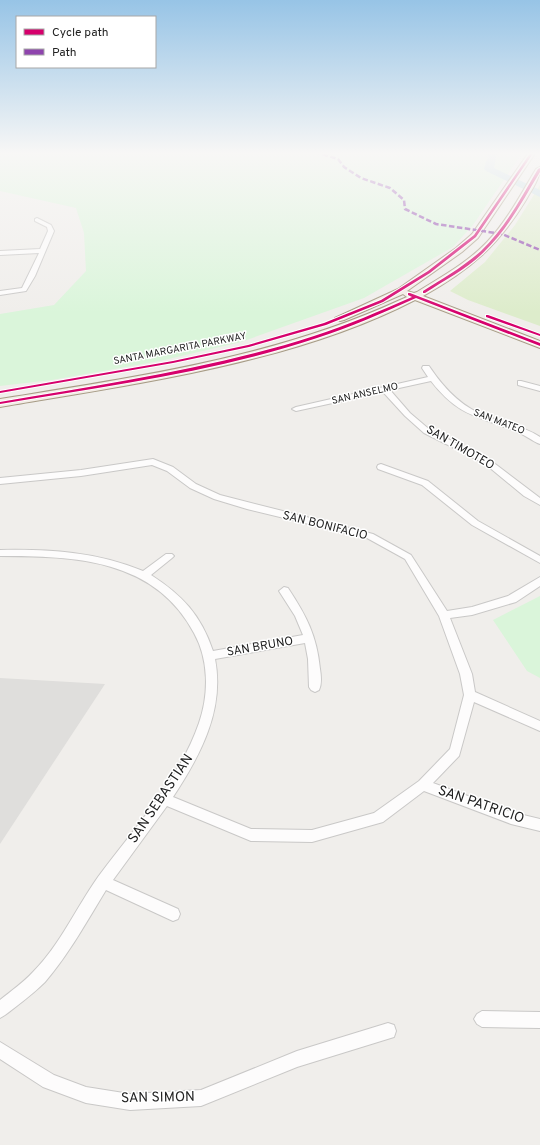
<svg xmlns="http://www.w3.org/2000/svg" width="540" height="1145" font-family="Overpass,sans-serif">
	<rect width="100%" height="100%" fill="#f0eeeb"/>
	<!-- residential -->
	<path fill="#dfdedc" d="M0 678 105 684 0 844Z"/>
	<!-- grass -->
	<path fill="#ddeccb" d="M540 185V326L468 300 450 291 485 262 515 225Z"/>
	<!-- park -->
	<path fill="#daf5da" d="M0 152H523L473 225 453 247 364 298 241 342 160 361 52 380 0 386V314L54 305 86 271 84 233 76 208 0 191Z
		M540 596V678L527 671 493 620Z"/>
	<g fill="none" stroke-linecap="round" stroke-linejoin="round">
		<!-- river -->
		<path fill="#bfdbe3" fill-rule="evenodd" d="M489 152H497L494 168 540 190V197L486 171 484 169Z"/>
		<defs>
			<path id="street" d="M37 218 51 225 54 231 35 276 26 291 0 295V291L22 288 39 253 0 255V251L40 249 48 231 47 227 35 221V219Z
				M423 366H429C443 387 461 407 486 416 504 423 524 426 540 437V444C532 441 524 434 515 431 477 416 458 416 431 381L390 390 410 413 430 430 490 460 540 498V505L524 496 484 463 424 433 405 416 383 392 296 411 292 409 296 407 428 377 422 368Z
				M518 381H521L540 386V391L518 385Z
				M153 459 173 467 196 484 220 495 373 534 411 555 447 611 472 607 508 596 540 577V586L516 602 472 615 450 618 472 674 475 692 540 721V731L474 702 459 756 433 783 511 812 540 819V831L511 824 424 791 383 822 312 842 251 841 167 806 113 880 178 909 180 914 178 919 173 921 106 890C87 921 69 954 45 982 33 994 19 1004 5 1015L0 1018V1000C11 991 23 983 33 972 60 945 76 908 98 877 134 828 179 781 199 723 209 694 209 660 194 633 155 559 75 556 0 556V550C50 549 97 552 143 571L166 554H172L174 556 172 558 151 575C182 595 201 615 213 651L303 635 295 616 279 591 284 587 288 588C306 615 317 636 320 669 321 675 322 684 319 690L315 692 311 690 309 687 308 659 305 643 215 659C225 710 200 756 173 797L251 829 312 830 374 813 419 781 450 749 464 695 460 674 439 616 405 559 367 538 247 509 214 499 190 488 167 471 152 465 81 476 0 484V478L81 470Z
				M381 464 428 481 478 521 540 556V563L472 525 422 485 378 469 377 467 378 465Z
				M482 1011 540 1012V1028L482 1027 477 1024 474 1019 477 1014Z
				M388 1023 394 1025 396 1031 394 1037 297 1067 201 1106 130 1110 86 1103 43 1087 0 1059V1042L54 1075 86 1087 130 1094 201 1090 297 1051Z"/>
			<path id="primary" d="M529 152H536L478 238 462 252 407 291 414 293 417 292C441 277 467 263 487 242 507 221 521 194 536 169L540 167C540 179 532 189 526 200 498 246 470 270 423 296L540 341V348L415 300C294 363 134 384 0 407V399C135 377 274 358 400 300L407 297 403 294 344 320 340 321 335 318 398 289 456 248 472 234Z"/>
		</defs>
		<!-- street casing -->
		<use href="#street" stroke="#c9c8c7" stroke-width="2"/>
		<!-- primary casing -->
		<use href="#primary" stroke="#a79c86" stroke-width="2"/>
		<!-- street -->
		<use href="#street" fill="#fdfcfc" fill-rule="evenodd"/>
		<!-- primary -->
		<use href="#primary" fill="#f3ede7" fill-rule="evenodd"/>
		<!-- quiet -->
		<path stroke="#8e44ad" stroke-width="2.5" stroke-dasharray="5.5 2.5" stroke-linecap="butt" d="M315 152 338 159 344 167 361 178 390 188 404 200 405 209 436 224 502 234 540 250"/>
		<defs>
			<path id="cycleway" d="M531 152H534L476 237 430 273 383 302 326 325 249 347 173 363 0 393V391L173 361 248 345 324 323 381 300 428 271 474 235Z
				M540 168V172C523 200 508 229 484 252 467 269 445 280 425 293H423V291C442 279 463 267 481 251 505 228 521 198 538 169Z
				M408 293H410L540 343V346L416 298C383 313 351 327 317 338 215 372 106 386 0 404V402C105 384 212 369 314 336 348 325 380 311 412 297L408 295Z
				M486 315H488L540 334V336L486 317Z"/>
		</defs>
		<!-- cycleway casing -->
		<use href="#cycleway" stroke="#fff" stroke-width="2"/>
		<!-- cycleway -->
		<use href="#cycleway" fill="#d6006c" fill-rule="evenodd"/>
	</g>
	<!-- sky -->
	<linearGradient id="sky" x2="0" y2="1"><stop stop-color="#97c4e6"/><stop offset="0.49" stop-color="#f8f7f6"/><stop offset="1" stop-color="#f8f7f6" stop-opacity="0"/></linearGradient>
	<rect width="540" height="313" fill="url(#sky)"/>
	<g text-anchor="middle" dominant-baseline="central" stroke-width="3" stroke-linejoin="round" paint-order="stroke">
		<!-- far-street labels -->
		<g font-size="10" fill="#222" stroke="#fff">
			<text transform="translate(180 349) rotate(-11)">SANTA MARGARITA PARKWAY</text>
			<text transform="translate(365 394) rotate(-13)">SAN ANSELMO</text>
			<text transform="translate(499 422) rotate(21)">SAN MATEO</text>
		</g>
		<!-- street labels -->
		<g font-size="12" fill="#222" stroke="#fff">
			<text transform="translate(460 448) rotate(30)">SAN TIMOTEO</text>
			<text transform="translate(325 526) rotate(14)">SAN BONIFACIO</text>
			<text transform="translate(260 647) rotate(-10)">SAN BRUNO</text>
		</g>
		<!-- near-street labels -->
		<g font-size="14" fill="#222" stroke="#fff">
			<text transform="translate(161 799) rotate(-56)">SAN SEBASTIAN</text>
			<text transform="translate(481 805) rotate(19)">SAN PATRICIO</text>
			<text transform="translate(158 1098) rotate(-1)">SAN SIMON</text>
		</g>
	</g>
	<!-- legend -->
	<rect x="16" y="16" width="140" height="52" fill="#ffffff" stroke="#a7a7a7"/>
	<rect x="24" y="29" width="20" height="6" fill="#d6006c" stroke="#a7a7a7"/>
	<text x="52" y="36" font-size="12" fill="#222222">Cycle path</text>
	<rect x="24" y="49" width="20" height="6" fill="#8e44ad" stroke="#a7a7a7"/>
	<text x="52" y="56" font-size="12" fill="#222222">Path</text>
</svg>
